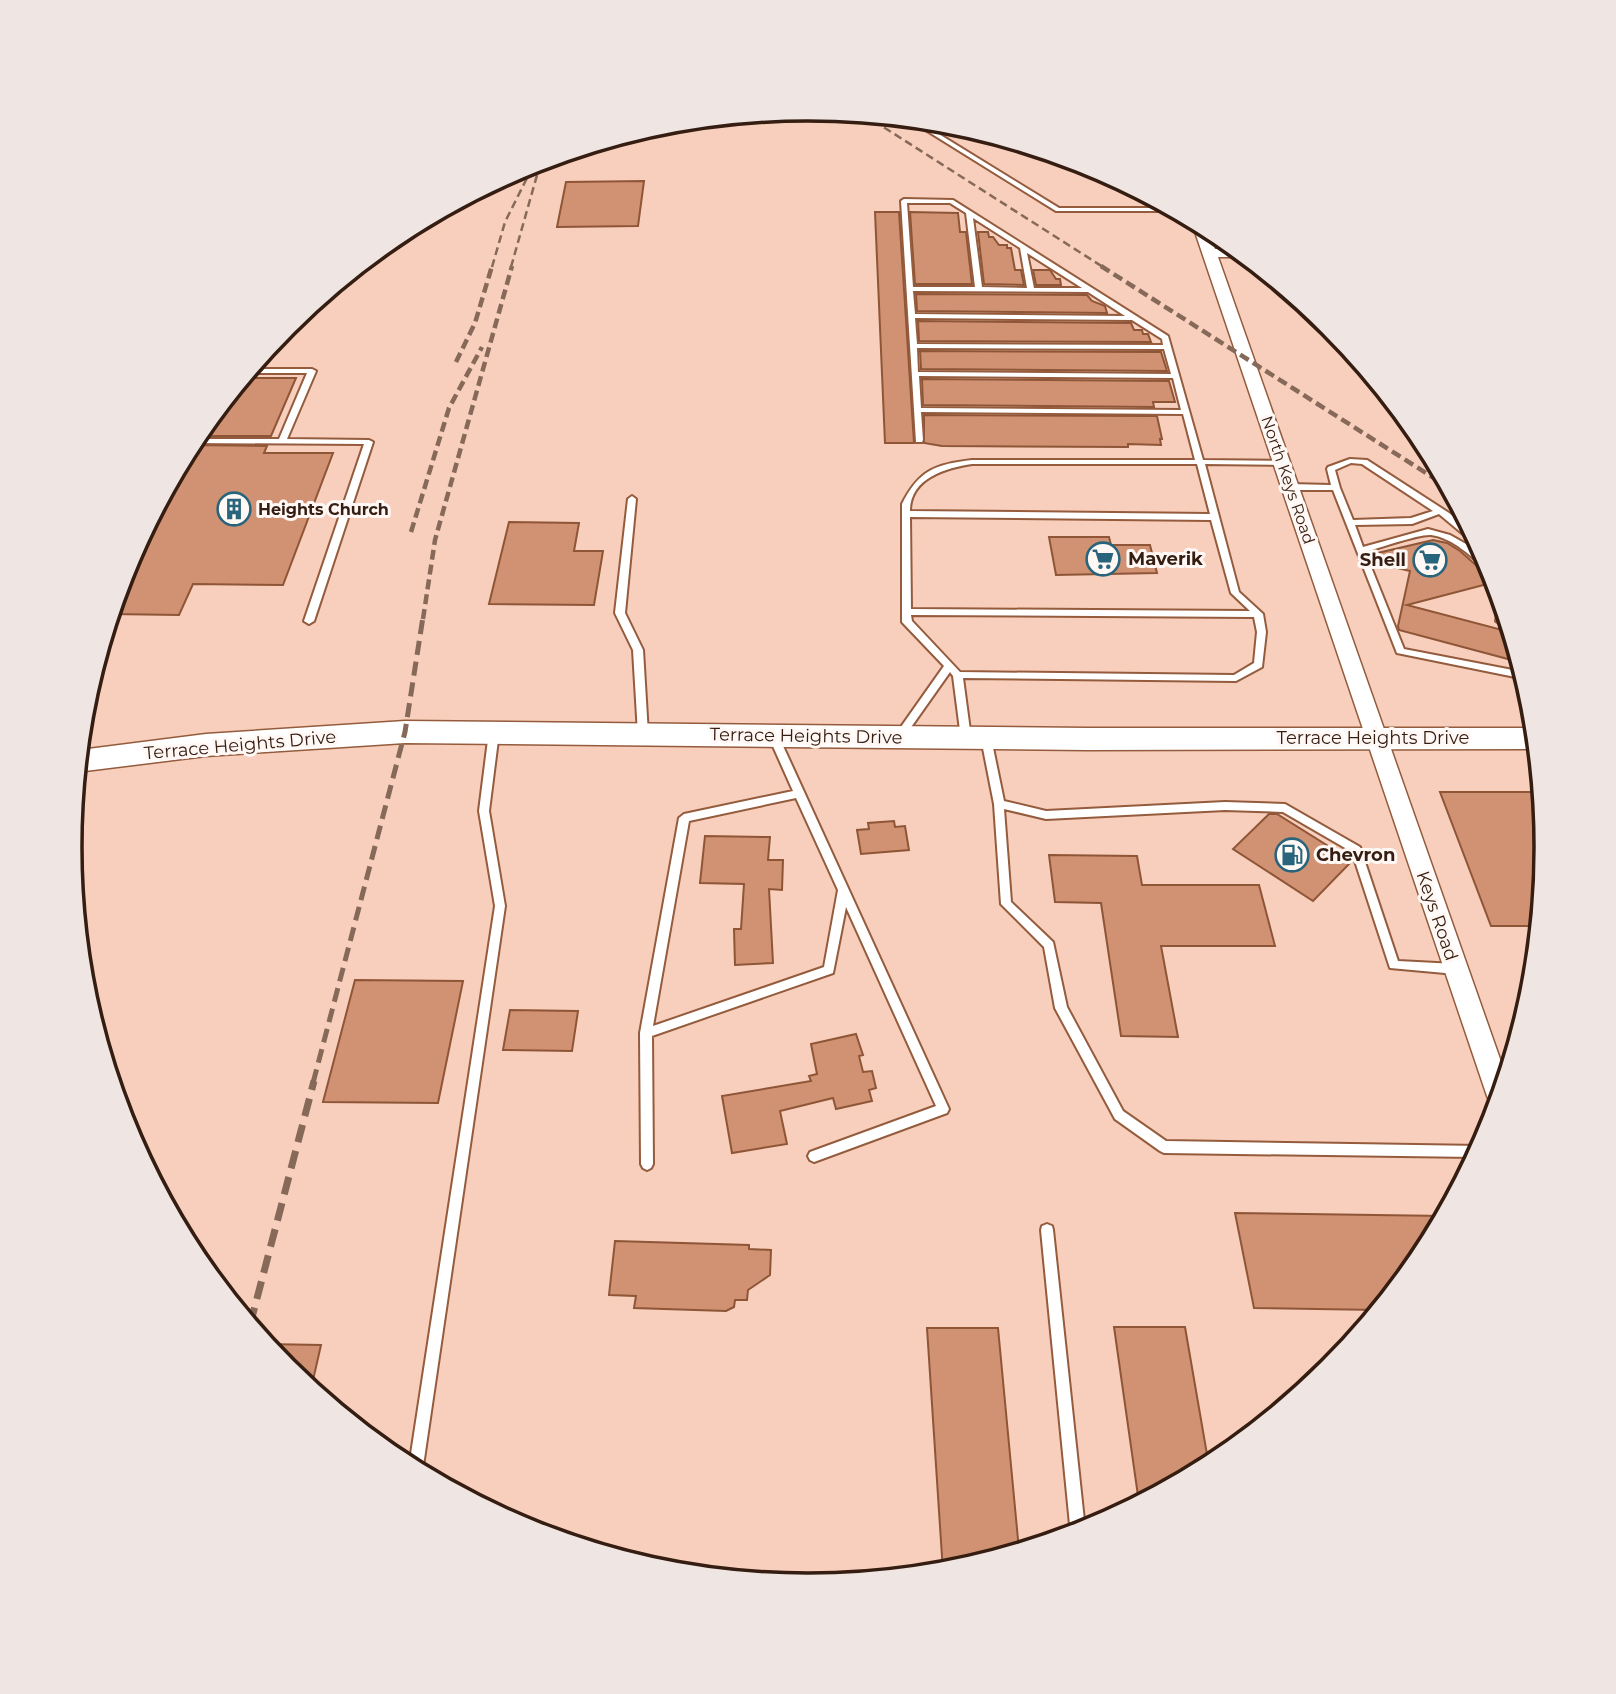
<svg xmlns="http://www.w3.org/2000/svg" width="1616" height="1694" font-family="Montserrat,sans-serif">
	<rect width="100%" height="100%" fill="#f7cfbc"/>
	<!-- building -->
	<path fill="#d09273" stroke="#8e5537" stroke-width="2" d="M644 181 638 226 557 227 566 182Z
		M875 212H899L914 443H885Z
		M910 212 958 213 960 232H966L972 284H915Z
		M978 232H988L989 237H993L999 245H1007V248H1011L1015 270H1021L1024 285 984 284Z
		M1033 270H1050L1056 279H1060L1061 285H1036Z
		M916 294 1087 295 1092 301 1105 306 1107 313 917 311Z
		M918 321 1131 323 1134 330H1142L1143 334H1148L1151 342 919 341Z
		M920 351 1161 352 1167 371 921 369Z
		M243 378H296L271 436H195Z
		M922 379 1169 381 1175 402H1153L1154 407 923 405Z
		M924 415 1157 416 1162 439H1160L1161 445 1128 444V447L942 446 924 443Z
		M190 445 267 446 264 453H333L283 585 193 584 179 615 111 614 126 564Z
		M509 522 579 523 574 551H603L594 605 489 604Z
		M1049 537H1109L1111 545H1150L1157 573 1056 575Z
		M1433 540 1447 543 1460 551 1495 582 1407 605 1510 632 1519 662 1399 630 1398 626 1410 571 1372 562 1369 555Z
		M1440 792H1541L1546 847 1538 926H1491Z
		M1269 814H1277L1352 861 1313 901 1233 849Z
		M894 821 895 827 905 826 909 850 861 854 857 830 869 829 868 823Z
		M705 836 770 837 768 860H783L782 890 769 889 773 963 735 965 734 929H741L744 884 700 883Z
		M1049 855 1137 856 1142 885H1259L1275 946H1161L1178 1037 1121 1036 1101 903 1055 902Z
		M355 980 463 981 438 1103 323 1102Z
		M510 1010 578 1011 572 1051 503 1050Z
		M856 1034 863 1055 859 1056 863 1072 872 1071 876 1088 869 1090 872 1101 836 1109 833 1098 780 1111 787 1144 732 1153 722 1096 811 1081 809 1076 817 1074 811 1044Z
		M1235 1213 1444 1216 1421 1257 1378 1310 1254 1308Z
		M615 1241 749 1245V1249L771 1250 770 1275 748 1290 747 1300H735L734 1307 726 1311 634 1308 636 1296 609 1295Z
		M1114 1327H1185L1209 1466 1139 1503Z
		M927 1328H998L1019 1550 943 1572Z
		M266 1344 321 1345 311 1389 286 1369Z"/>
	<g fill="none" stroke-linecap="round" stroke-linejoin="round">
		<defs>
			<path id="service" d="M908 119 916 120 1059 208H1171L1177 211H1056Z
				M904 199 953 200 1168 336 1203 460 1285 461V465H1282L1205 464 1239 592 1263 614 1266 632 1262 667 1236 681 963 678 971 738 966 742 961 738 953 676 950 672 902 740H896L894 737 896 734 944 666 902 622V504C919 470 936 464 972 460H1195L1183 414 921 412 923 440 922 442H916L901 201ZM907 203H950L966 213 975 287H913ZM973 218 1020 248 1027 288 982 287ZM1027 253 1082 288H1034ZM913 291 1088 292 1125 316 915 314ZM915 318 1132 320 1162 339 1163 345 917 344ZM917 348 1164 349 1171 374 918 372ZM919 376 1173 378 1181 410 921 408ZM972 464H1197L1210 514 910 511C910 478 946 468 972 464ZM910 517 1211 520 1231 593 1250 611 911 609ZM911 615 1254 617 1257 632 1254 663 1234 675 960 672 912 621Z
				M250 369H312L316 371 287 439 369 440 373 442 314 621 309 624 304 621 364 444 191 443 194 439H279L307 373H247Z
				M1350 459 1367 460 1449 513 1473 533 1479 544H1475L1439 514 1412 524 1355 525 1363 547 1428 529 1450 535 1466 544 1488 562 1492 572 1488 571C1472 557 1453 538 1431 535 1419 534 1379 548 1365 552L1404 649 1523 672 1525 679 1397 653 1333 490H1290L1286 487 1290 484 1331 485 1327 469 1328 467ZM1351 463 1362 464 1433 511 1411 518 1353 520 1340 488 1335 470Z
				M632 496 636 499 625 613 643 650 648 734 643 738 638 734 633 650 615 613 628 499Z
				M1502 604 1506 618 1504 623 1501 624 1496 621 1498 607Z
				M494 728 499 732 489 811 505 906 422 1473 409 1467 495 906 479 811 489 732Z
				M773 731 778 735 949 1109 947 1113 814 1162 810 1160 808 1156 810 1152 936 1106 846 907 833 973 652 1036 653 1164 651 1168 647 1170 643 1168 641 1164 640 1033 679 818 684 814 793 791 768 735ZM796 798 838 890 824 967 653 1026 689 821Z
				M986 734 991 738 1004 801 1046 811 1225 802 1285 804 1360 847 1398 961 1456 964 1460 966 1462 969 1460 972 1456 974 1390 968 1352 852 1283 812 1225 810 1046 819 1004 809 1011 902 1053 942 1067 1007 1123 1111 1166 1141 1481 1146 1475 1157 1164 1153 1160 1151 1115 1119 1055 1008 1044 947 1001 904 994 804 981 738Z
				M1047 1224 1052 1226 1053 1230 1085 1530 1071 1535 1041 1230 1042 1226Z"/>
			<path id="minor" d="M1194 220 1208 228 1215 249H1237L1246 257H1218L1506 1076 1497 1106 1491 1104 1487 1096 1192 223Z"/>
			<path id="secondary" d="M405 721 1087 728H1534L1536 749 1087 750 405 743 206 756 77 772 80 750 206 734Z"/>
		</defs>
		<!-- service casing -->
		<use href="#service" stroke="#945b3d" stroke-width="4"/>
		<!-- minor casing -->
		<use href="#minor" stroke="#945b3d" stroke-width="3"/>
		<!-- secondary casing -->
		<use href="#secondary" stroke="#945b3d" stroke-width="3"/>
		<!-- service -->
		<use href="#service" fill="#fff" fill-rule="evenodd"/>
		<!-- minor -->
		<use href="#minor" fill="#fff" fill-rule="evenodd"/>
		<!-- secondary -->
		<use href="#secondary" fill="#fff" fill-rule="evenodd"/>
		<!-- rail-far3 -->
		<path stroke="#87695a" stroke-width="2.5" stroke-dasharray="8 4.5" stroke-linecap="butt" d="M863 114 1103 267
			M492 267 505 222 531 170
			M511 267 541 161"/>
		<!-- rail-far2 -->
		<path stroke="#87695a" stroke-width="4.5" stroke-dasharray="10 5" stroke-linecap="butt" d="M1101 266 1448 487
			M456 362 475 323 492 266
			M411 532 449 408 482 347
			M423 619 435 540 512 266"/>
		<!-- rail-far1 -->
		<path stroke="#87695a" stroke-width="5" stroke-dasharray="14 7" stroke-linecap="butt" d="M313 1083 405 732 423 617"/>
		<!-- rail -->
		<path stroke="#87695a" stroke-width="7" stroke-dasharray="18 9" stroke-linecap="butt" d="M250 1325 314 1081"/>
	</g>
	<!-- icons -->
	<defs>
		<symbol id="building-ring" viewBox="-11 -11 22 22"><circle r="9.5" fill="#fff8f5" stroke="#28657c" stroke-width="1.5"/><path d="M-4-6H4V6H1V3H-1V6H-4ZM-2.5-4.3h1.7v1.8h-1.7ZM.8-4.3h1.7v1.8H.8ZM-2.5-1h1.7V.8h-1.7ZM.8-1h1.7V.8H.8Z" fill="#28657c"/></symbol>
		<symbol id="supermarket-ring" viewBox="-11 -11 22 22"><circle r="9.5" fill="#fff8f5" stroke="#28657c" stroke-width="1.5"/><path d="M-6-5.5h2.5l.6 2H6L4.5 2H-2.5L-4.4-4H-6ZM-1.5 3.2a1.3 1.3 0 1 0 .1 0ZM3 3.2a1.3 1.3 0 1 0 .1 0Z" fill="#28657c"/></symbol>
		<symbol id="fuel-ring" viewBox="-11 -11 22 22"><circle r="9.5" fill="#fff8f5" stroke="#28657c" stroke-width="1.5"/><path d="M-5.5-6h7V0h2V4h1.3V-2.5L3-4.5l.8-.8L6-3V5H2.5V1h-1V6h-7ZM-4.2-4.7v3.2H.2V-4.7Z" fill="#28657c"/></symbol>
	</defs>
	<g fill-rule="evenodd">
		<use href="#building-ring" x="215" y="490" width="38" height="38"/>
		<use href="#supermarket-ring" x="1084" y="540" width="38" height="38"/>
		<use href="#supermarket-ring" x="1411" y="541" width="38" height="38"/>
		<use href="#fuel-ring" x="1273" y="836" width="38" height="38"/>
	</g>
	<g text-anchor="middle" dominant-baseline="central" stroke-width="6" stroke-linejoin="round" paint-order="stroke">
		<!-- far-street labels -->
		<g font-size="16" fill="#351d11" stroke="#fff8f5">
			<text transform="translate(1288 480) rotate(71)">North Keys Road</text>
		</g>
		<!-- far-poi labels -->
		<g font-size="16" font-weight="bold" fill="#351d11" stroke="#fff8f5" text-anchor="start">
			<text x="258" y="509">Heights Church</text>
		</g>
		<!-- poi labels -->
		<g font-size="18" font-weight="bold" fill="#351d11" stroke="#fff8f5" text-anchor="start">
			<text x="1128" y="559">Maverik</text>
			<text x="1406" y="560" text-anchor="end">Shell</text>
			<text x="1316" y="855">Chevron</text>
		</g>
		<!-- street labels -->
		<g font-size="18" fill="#351d11" stroke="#fff8f5">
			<text transform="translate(806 736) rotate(1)">Terrace Heights Drive</text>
			<text x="1373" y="738">Terrace Heights Drive</text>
			<text transform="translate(240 745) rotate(-5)">Terrace Heights Drive</text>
			<text transform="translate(1437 916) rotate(71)">Keys Road</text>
		</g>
	</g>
	<!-- crop -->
	<path d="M0 0H1616V1694H0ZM82 847a726 726 0 1 1 1452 0a726 726 0 1 1-1452 0Z" fill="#efe6e3" fill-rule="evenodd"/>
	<path fill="none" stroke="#351d11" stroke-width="3.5" d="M82 847a726 726 0 1 1 1452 0a726 726 0 1 1-1452 0Z"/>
</svg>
